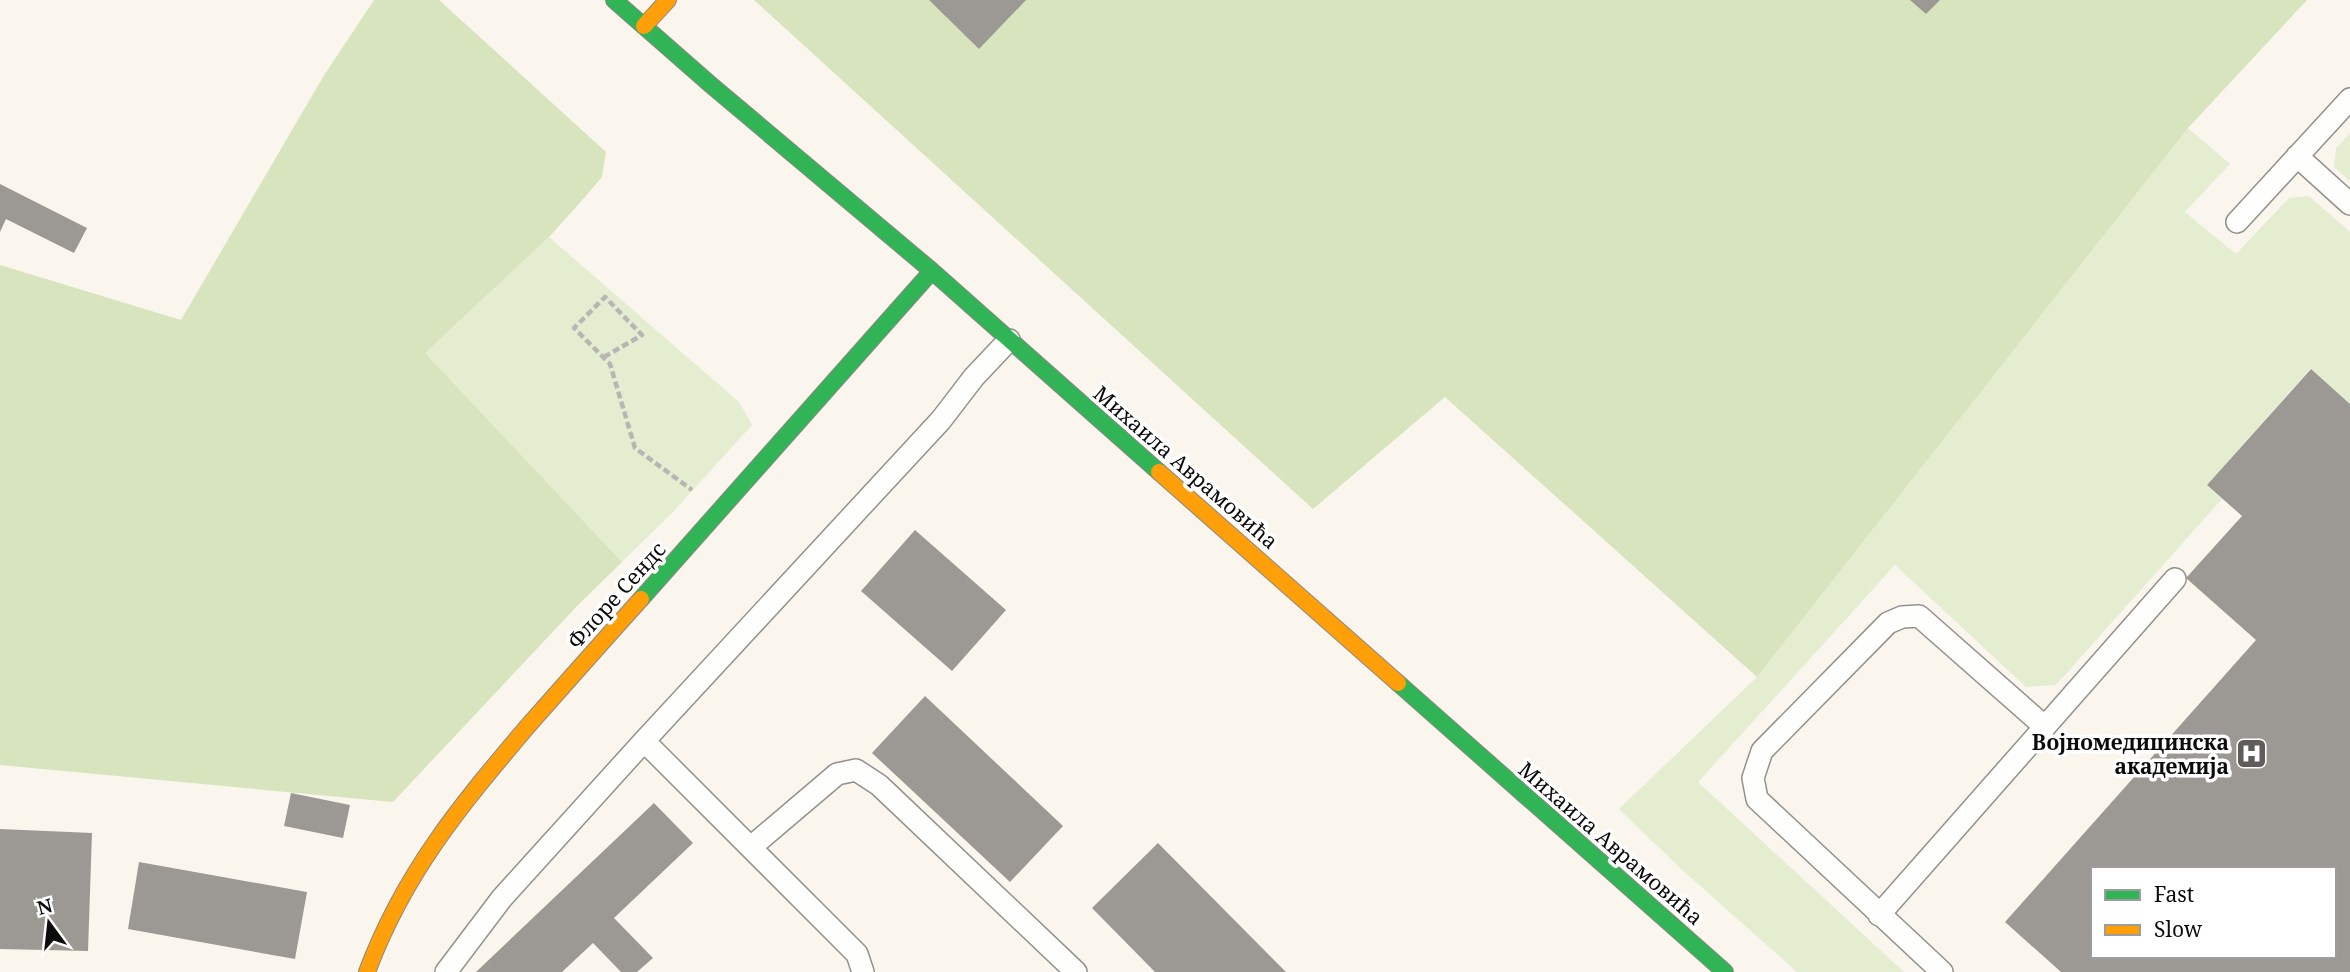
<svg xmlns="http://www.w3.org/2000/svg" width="2350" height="972" font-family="'Noto Serif',serif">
	<rect width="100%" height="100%" fill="#faf6ee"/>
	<!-- green -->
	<path fill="#e5edd0" d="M2188 128 2230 164 2185 212 2236 254 2289 198 2309 196 2350 232V404L2310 369 2207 485 2222 499 2056 685 2026 687 1895 565 1698 782 1904 972H1797L1680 868 1619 809 1757 677Z
		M2350 133V181L2334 167 2336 148Z
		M549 237 739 402 752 425 672 513 622 562 425 353Z"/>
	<!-- forest -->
	<path fill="#d7e4be" d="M374 0H439L606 152 602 177 585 197 549 237 425 353 622 562 578 605 393 802 0 765V265L181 320 323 77Z
		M754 0H2307L2188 128 1757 677 1445 397 1313 509Z"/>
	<!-- building -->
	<path fill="#9c9995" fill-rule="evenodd" d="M929 0H1026L979 49Z
		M1910 0H1940L1926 14Z
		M0 184 87 228 74 253 6 219 0 232Z
		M2311 369 2350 404V972H2061L2005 922 2256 640 2186 578 2242 516 2207 485ZM2093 869H2334V956H2093Z
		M915 530 1006 610 952 671 861 591Z
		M925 696 1063 826 1010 882 872 753Z
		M291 793 350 805 343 838 284 826Z
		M654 803 693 843 614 918 653 958 637 972H621L593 943 562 972H476Z
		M0 829 92 833 88 951 0 949Z
		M1158 843 1286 972H1155L1092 908Z
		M139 862 307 892 295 959 128 929Z"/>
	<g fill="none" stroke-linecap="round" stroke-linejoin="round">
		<defs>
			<path id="lane" d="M2297 156 2350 204
				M2237 222 2350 99
				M644 741 857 954 863 972
				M751 847 837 774 856 770 879 785 1076 972
				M1879 915 2175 579
				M446 972 502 898 644 741 941 420 974 377 1009 340
				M1942 972 1757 799 1753 778 1762 751 1888 623 1902 617 1919 616 2045 727"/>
			<path id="fast" d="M614 0 711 85 932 271 1159 472
				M641 599 932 271
				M1398 683 1725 972"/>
			<path id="slow" d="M644 26 668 0
				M1159 472 1398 683
				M367 972C404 873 460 806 527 727 565 684 603 641 641 599"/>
		</defs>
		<!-- lane casing -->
		<use href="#lane" stroke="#93918d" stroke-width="24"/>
		<!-- fast casing -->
		<use href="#fast" stroke="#898784" stroke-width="18"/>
		<!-- slow casing -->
		<use href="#slow" stroke="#898784" stroke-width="18"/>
		<!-- path -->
		<path stroke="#b7b6b5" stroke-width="4.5" stroke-dasharray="7 3.5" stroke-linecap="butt" d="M604 357 642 335 605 297 574 328 610 364 635 448 692 490"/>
		<!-- lane -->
		<use href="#lane" stroke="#fefefc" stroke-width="21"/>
		<!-- fast -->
		<use href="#fast" stroke="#30b455" stroke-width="16"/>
		<!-- slow -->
		<use href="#slow" stroke="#ff9f0a" stroke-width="16"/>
	</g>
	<!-- icons -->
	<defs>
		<symbol id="hospital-square" viewBox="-11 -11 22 22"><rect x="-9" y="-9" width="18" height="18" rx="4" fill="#5f5d5a" stroke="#fff"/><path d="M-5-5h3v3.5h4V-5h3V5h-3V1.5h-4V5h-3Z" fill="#fff"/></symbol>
	</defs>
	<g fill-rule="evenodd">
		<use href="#hospital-square" x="2234" y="736" width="35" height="35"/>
	</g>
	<g text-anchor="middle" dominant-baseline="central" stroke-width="7" stroke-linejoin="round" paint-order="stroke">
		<!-- street labels -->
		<g font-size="21" fill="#0b0b0b" stroke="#fff">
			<text transform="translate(1186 467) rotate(41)">Михаила Аврамовића</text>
			<text transform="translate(616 595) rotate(-48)">Флоре Сендс</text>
			<text transform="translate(1611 843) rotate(41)">Михаила Аврамовића</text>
		</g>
		<!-- poi labels -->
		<g font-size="21" font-weight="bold" fill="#0b0b0b" stroke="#fff" text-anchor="end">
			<text x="2229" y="742">Војномедицинска<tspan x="2229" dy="24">академија</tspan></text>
		</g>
	</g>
	<!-- legend -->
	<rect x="2091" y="867" width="245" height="91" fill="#ffffff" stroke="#9d9d9d" stroke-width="2"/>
	<rect x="2105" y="890" width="35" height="10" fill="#30b455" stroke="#9d9d9d" stroke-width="2"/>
	<text x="2154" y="902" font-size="21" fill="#0b0b0b">Fast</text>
	<rect x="2105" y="925" width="35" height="10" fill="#ff9f0a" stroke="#9d9d9d" stroke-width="2"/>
	<text x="2154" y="937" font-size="21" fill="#0b0b0b">Slow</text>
	<!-- north arrow -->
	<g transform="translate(49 923) rotate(345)" stroke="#ffffff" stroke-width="5" paint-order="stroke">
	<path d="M0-5L12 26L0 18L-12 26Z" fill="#0b0b0b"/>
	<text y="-10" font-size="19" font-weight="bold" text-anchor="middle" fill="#0b0b0b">N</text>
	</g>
</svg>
